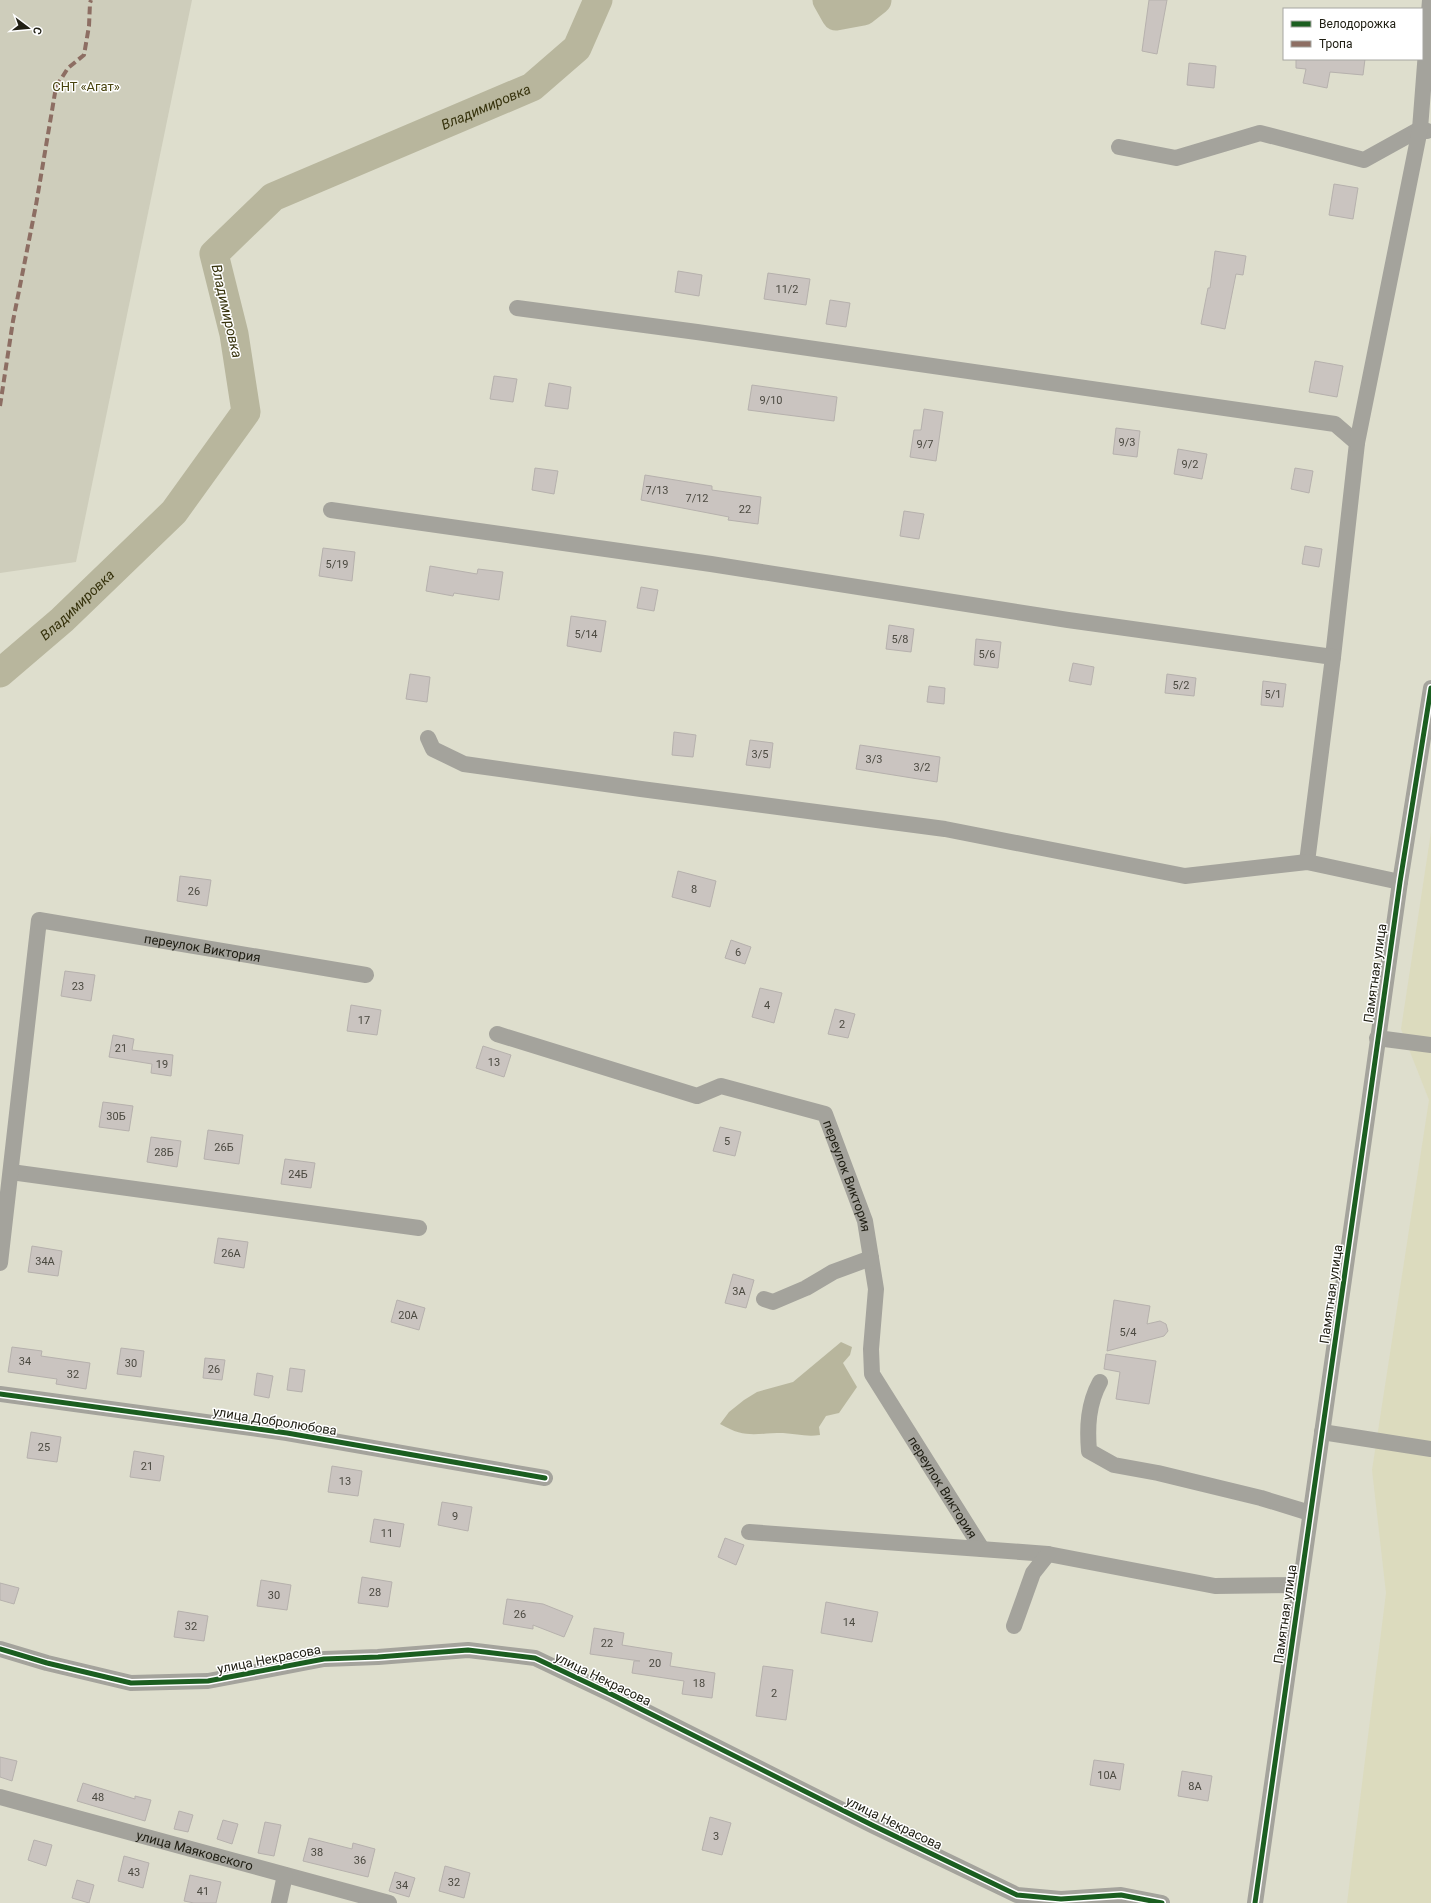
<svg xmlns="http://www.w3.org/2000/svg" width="1431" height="1903" font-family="Roboto,sans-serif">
	<rect width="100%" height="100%" fill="#dedecd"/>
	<!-- built -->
	<path fill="#dcdbbe" d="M1431 832V1903H1347L1386 1593 1372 1470 1429 1100 1401 1029Z"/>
	<!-- green -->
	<path fill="#cecdbb" d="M0 0H192L76 562 0 573Z"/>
	<!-- water -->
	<path fill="#b8b69d" d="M841 1342 852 1347 850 1355 843 1363 857 1387 839 1413 826 1416 819 1427 820 1435C807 1437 796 1434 783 1433 755 1433 746 1439 720 1424L729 1412 744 1400 757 1392 793 1382Z"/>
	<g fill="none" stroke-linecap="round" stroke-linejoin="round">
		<!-- river -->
		<g stroke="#b8b69d" stroke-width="29">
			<path d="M827 0 836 16 863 11 877 0"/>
			<path id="s1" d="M0 673 62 620 174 512 246 412 234 334 214 254 273 197 532 87 577 48 598 0"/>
		</g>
	</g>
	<!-- building -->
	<path fill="#cac4c0" stroke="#b6b1ad" d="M1149 0H1167L1157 54 1142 51Z
		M1296 59H1365L1363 75 1330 72 1327 88 1303 83 1306 69 1296 68Z
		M1189 63 1216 66 1214 88 1187 85Z
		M1334 184 1358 188 1353 219 1329 215Z
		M1215 251 1246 256 1243 275 1236 274 1225 329 1201 324 1208 288H1210Z
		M678 271 702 275 699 296 675 292Z
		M768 273 810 279 806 305 764 299Z
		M830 300 850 303 846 327 826 324Z
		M1315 361 1343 366 1337 397 1309 392Z
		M494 376 517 379 513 402 490 399Z
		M549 383 571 387 568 409 545 406Z
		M752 385 837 397 834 421 748 410Z
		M924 409 943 412 936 461 910 457 914 430H921Z
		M1116 428 1140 431 1137 457 1113 454Z
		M1178 449 1207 454 1202 479 1174 474Z
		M535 468 558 471 554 494 532 490Z
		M1295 468 1313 471 1309 493 1291 489Z
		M645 475 712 486V490L761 497 758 524 728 520 729 517 641 500Z
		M904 511 924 514 919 539 900 536Z
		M1305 546 1322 549 1319 567 1302 564Z
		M323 548 355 552 352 581 319 576Z
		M430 566 477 574 478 569 503 572 499 600 454 593 453 596 426 591Z
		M641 587 658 590 654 611 637 608Z
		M571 616 606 621 601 652 567 646Z
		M889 625 914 629 911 652 886 649Z
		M976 639 1001 642 998 668 974 665Z
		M1073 663 1094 667 1091 685 1069 681Z
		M410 674 430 677 427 702 406 699Z
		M1167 674 1196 678 1194 696 1165 693Z
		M1263 681 1286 684 1283 707 1261 705Z
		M929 686 945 688 944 704 927 702Z
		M674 732 696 735 693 757 672 755Z
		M750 740 773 743 770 768 746 765Z
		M860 745 940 757 937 782 856 769Z
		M678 871 716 881 710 907 672 897Z
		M180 876 211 880 207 906 177 901Z
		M731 940 751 947 745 964 725 958Z
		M65 971 95 975 91 1001 61 996Z
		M760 988 782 993 774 1023 752 1017Z
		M351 1005 381 1010 377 1035 347 1031Z
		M835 1009 855 1014 848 1038 828 1034Z
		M113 1035 134 1039 132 1050 173 1055 171 1076 151 1073 152 1064 109 1057Z
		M483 1046 511 1055 504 1077 476 1068Z
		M103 1102 133 1106 129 1131 99 1127Z
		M720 1127 741 1132 735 1156 713 1151Z
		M208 1130 243 1135 239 1164 204 1159Z
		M151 1137 181 1141 177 1167 147 1162Z
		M285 1159 315 1163 311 1188 281 1184Z
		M218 1238 248 1242 244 1268 214 1263Z
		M32 1246 62 1251 58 1276 28 1272Z
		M733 1274 754 1280 746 1308 725 1303Z
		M397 1300 425 1308 419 1330 391 1322Z
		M1114 1300 1150 1306 1147 1324 1160 1321 1166 1324 1168 1331 1164 1336 1107 1351Z
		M12 1347 42 1351 41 1356 90 1363 86 1389 56 1384 57 1379 8 1372Z
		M121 1348 144 1351 141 1377 117 1374Z
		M1106 1354 1156 1361 1149 1404 1116 1399 1120 1372 1104 1369Z
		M205 1358 225 1360 222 1380 203 1378Z
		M290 1368 305 1370 302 1392 287 1390Z
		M257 1373 273 1376 269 1398 254 1395Z
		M31 1432 61 1437 57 1462 27 1458Z
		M134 1451 164 1456 160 1481 130 1477Z
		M332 1466 362 1471 358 1496 328 1492Z
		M442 1502 472 1507 468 1531 438 1525Z
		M374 1519 404 1524 400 1547 370 1542Z
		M725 1538 744 1545 736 1565 718 1557Z
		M362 1577 392 1582 388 1607 358 1603Z
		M261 1580 291 1585 287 1610 257 1606Z
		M0 1583 19 1588 14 1604 0 1600Z
		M507 1599 543 1604 573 1616 564 1637 533 1625V1629L503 1624Z
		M826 1602 878 1612 872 1642 821 1633Z
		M178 1611 208 1616 204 1641 174 1637Z
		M594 1628 624 1633 622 1645 672 1653 670 1666 715 1673 712 1698 682 1694 684 1681 632 1673 634 1661H640L590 1654Z
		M763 1666 793 1670 786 1720 756 1716Z
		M0 1757 17 1761 12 1781 0 1777Z
		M1094 1760 1124 1764 1120 1790 1090 1785Z
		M1182 1771 1212 1776 1208 1801 1178 1796Z
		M83 1783 135 1799V1796L151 1800 145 1821 77 1801Z
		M179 1811 193 1815 188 1832 174 1829Z
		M710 1817 731 1823 722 1855 702 1850Z
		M223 1820 238 1824 232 1844 217 1839Z
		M265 1822 281 1825 274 1856 258 1853Z
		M309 1838 352 1849 353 1843 375 1849 368 1877 303 1861Z
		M34 1840 52 1845 46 1866 28 1860Z
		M124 1856 149 1863 143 1888 118 1881Z
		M445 1866 470 1873 464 1898 439 1891Z
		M395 1872 415 1878 409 1897 389 1891Z
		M190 1875 221 1882 216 1903H194L184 1901Z
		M77 1880 94 1885 89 1903 72 1898Z"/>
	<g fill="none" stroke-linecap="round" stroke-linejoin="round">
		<!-- minor -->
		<g stroke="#a4a39c" stroke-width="16">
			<path d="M1119 147 1176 158 1260 133 1364 160 1420 129 1427 131"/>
			<path d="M517 308 697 332 1335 424 1357 443 1333 657"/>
			<path d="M1357 443 1420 129 1430 0"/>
			<path d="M331 510 711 564 1068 620 1333 657 1307 862"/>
			<path d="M428 738 433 749 464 764 641 789 945 829 1185 876 1307 862 1400 882"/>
			<path id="s2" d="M497 1034 697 1096 721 1086 825 1114 865 1221 876 1289 871 1349 872 1374 982 1549"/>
			<path d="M1377 1038 1431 1045"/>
			<path d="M11 1172 419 1228"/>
			<path id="s3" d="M0 1263 39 920 366 975"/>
			<path d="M764 1299 773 1302 806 1288 833 1272 871 1258"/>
			<path d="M1100 1382C1088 1404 1087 1427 1089 1451L1114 1465 1158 1473 1261 1498 1310 1513"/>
			<path d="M0 1394 287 1433 545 1478"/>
			<path d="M1322 1432 1431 1449"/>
			<path d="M749 1532 1048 1554 1215 1586 1300 1585"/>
			<path d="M1014 1626 1033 1573 1048 1554"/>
			<path d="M0 1649 47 1663 131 1683 208 1681 324 1659 378 1657 468 1650 535 1658 613 1695 872 1825 1017 1895 1061 1899 1121 1895 1162 1903"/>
			<path id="s4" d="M0 1797 389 1903"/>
			<path d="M279 1903 285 1875"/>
			<path d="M1255 1903 1368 1111 1400 882 1431 688"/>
		</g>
		<!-- quiet -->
		<path stroke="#8d6e63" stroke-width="4" stroke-dasharray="8 4" stroke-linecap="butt" d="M0 406 13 321 36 205 56 87 68 68 84 55 89 26 90 3 91 0"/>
		<defs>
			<path id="cycleway" d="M0 1394 287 1433 545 1478
				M0 1649 47 1663 131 1683 208 1681 324 1659 378 1657 468 1650 535 1658 613 1695 872 1825 1017 1895 1061 1899 1121 1895 1162 1903
				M1255 1903 1368 1111 1400 882 1431 688"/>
		</defs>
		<!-- cycleway casing -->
		<use href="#cycleway" stroke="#fff" stroke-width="8"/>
		<!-- cycleway -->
		<use href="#cycleway" stroke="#1b5e20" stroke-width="5"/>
	</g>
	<g text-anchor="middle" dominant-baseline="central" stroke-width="3" stroke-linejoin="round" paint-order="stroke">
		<!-- number labels -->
		<g font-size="11" fill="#4b4940">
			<text x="787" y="289">11/2</text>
			<text x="771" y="400">9/10</text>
			<text x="1127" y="442">9/3</text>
			<text x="925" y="444">9/7</text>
			<text x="1190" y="464">9/2</text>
			<text x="657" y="490">7/13</text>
			<text x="697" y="498">7/12</text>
			<text x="745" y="509">22</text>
			<text x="337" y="564">5/19</text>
			<text x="586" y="634">5/14</text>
			<text x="900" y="639">5/8</text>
			<text x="987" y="654">5/6</text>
			<text x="1181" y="685">5/2</text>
			<text x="1273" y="694">5/1</text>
			<text x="760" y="754">3/5</text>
			<text x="874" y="759">3/3</text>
			<text x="922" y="767">3/2</text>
			<text x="694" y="889">8</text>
			<text x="194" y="891">26</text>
			<text x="738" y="952">6</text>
			<text x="78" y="986">23</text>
			<text x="767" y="1005">4</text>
			<text x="364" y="1020">17</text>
			<text x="842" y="1024">2</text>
			<text x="121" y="1048">21</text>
			<text x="494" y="1062">13</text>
			<text x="162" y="1064">19</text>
			<text x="116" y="1116">30Б</text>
			<text x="727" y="1141">5</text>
			<text x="224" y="1147">26Б</text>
			<text x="164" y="1152">28Б</text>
			<text x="298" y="1174">24Б</text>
			<text x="231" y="1253">26А</text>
			<text x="45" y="1261">34А</text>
			<text x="739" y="1291">3А</text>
			<text x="408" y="1315">20А</text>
			<text x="1128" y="1332">5/4</text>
			<text x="25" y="1361">34</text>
			<text x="131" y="1363">30</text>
			<text x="214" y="1369">26</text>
			<text x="73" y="1374">32</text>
			<text x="44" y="1447">25</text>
			<text x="147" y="1466">21</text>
			<text x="345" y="1481">13</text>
			<text x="455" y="1516">9</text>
			<text x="387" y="1533">11</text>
			<text x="375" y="1592">28</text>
			<text x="274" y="1595">30</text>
			<text x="520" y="1614">26</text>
			<text x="849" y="1622">14</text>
			<text x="191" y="1626">32</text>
			<text x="607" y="1643">22</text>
			<text x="655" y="1663">20</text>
			<text x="699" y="1683">18</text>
			<text x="774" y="1693">2</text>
			<text x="1107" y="1775">10А</text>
			<text x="1195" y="1786">8А</text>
			<text x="98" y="1797">48</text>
			<text x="716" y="1836">3</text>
			<text x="317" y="1852">38</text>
			<text x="360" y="1860">36</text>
			<text x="134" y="1872">43</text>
			<text x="454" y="1882">32</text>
			<text x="402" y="1885">34</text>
			<text x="203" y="1891">41</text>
		</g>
		<!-- park labels -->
		<g font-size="13" fill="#48430e" stroke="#fff">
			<text x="86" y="86">СНТ «Агат»</text>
		</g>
		<!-- street labels -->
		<g font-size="13" fill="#212015" stroke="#fff">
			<text stroke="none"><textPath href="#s3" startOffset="511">переулок Виктория</textPath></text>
			<text transform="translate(1375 973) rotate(-82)">Памятная улица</text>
			<text stroke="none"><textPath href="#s2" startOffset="409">переулок Виктория</textPath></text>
			<text transform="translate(1331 1294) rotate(-82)">Памятная улица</text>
			<text transform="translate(275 1421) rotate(9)">улица Добролюбова</text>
			<text stroke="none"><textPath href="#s2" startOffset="745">переулок Виктория</textPath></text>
			<text transform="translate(1285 1614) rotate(-82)">Памятная улица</text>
			<text transform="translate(269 1659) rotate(-11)">улица Некрасова</text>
			<text transform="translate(603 1679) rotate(26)">улица Некрасова</text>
			<text transform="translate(894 1823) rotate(26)">улица Некрасова</text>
			<text stroke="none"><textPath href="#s4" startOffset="202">улица Маяковского</textPath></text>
		</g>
		<!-- water labels -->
		<g font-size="14" font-style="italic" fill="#37330d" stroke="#fff">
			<text stroke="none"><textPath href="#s1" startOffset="835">Владимировка</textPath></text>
			<text transform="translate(227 311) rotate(77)">Владимировка</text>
			<text stroke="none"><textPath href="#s1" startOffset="103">Владимировка</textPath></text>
		</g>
	</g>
	<!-- legend -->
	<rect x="1283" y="8" width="140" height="52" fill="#ffffff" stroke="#a6a6a1"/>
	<rect x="1291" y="21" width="20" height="6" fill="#1b5e20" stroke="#a6a6a1"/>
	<text x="1319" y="28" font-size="12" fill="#212015">Велодорожка</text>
	<rect x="1291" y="41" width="20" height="6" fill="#8d6e63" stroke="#a6a6a1"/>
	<text x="1319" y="48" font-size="12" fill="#212015">Тропа</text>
	<!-- north arrow -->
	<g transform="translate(28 28) rotate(106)" stroke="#ffffff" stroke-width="3" paint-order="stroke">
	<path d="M0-3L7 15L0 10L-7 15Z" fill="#212015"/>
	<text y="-6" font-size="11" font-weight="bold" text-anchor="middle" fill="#212015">С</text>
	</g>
</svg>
